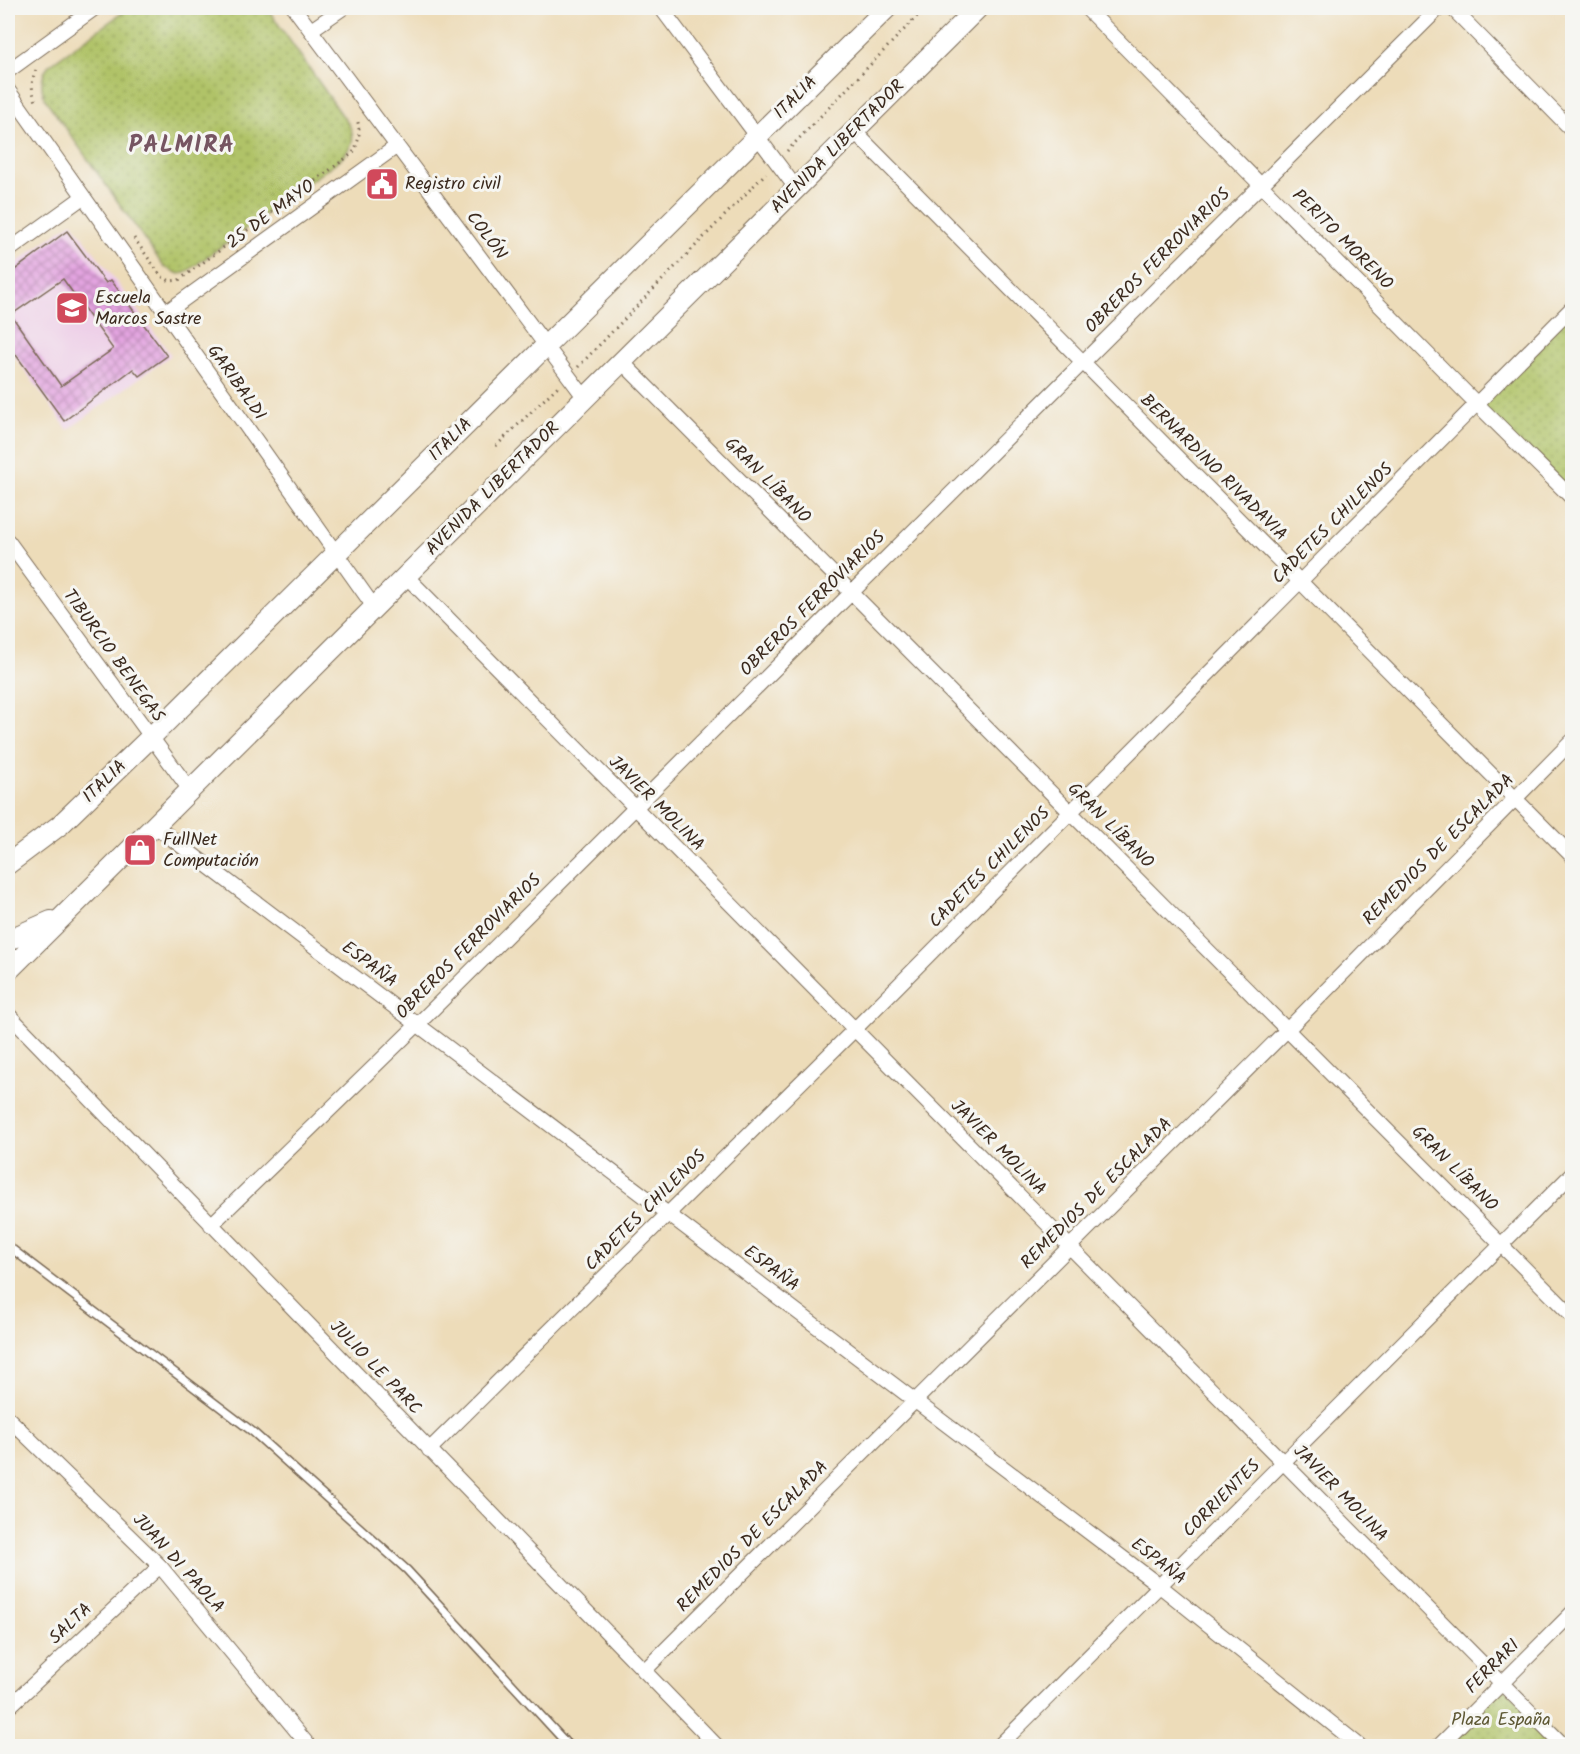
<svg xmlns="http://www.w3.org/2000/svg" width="1580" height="1754" font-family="Kalam,sans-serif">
	<defs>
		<pattern id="green-dots" width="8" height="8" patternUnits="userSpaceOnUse" patternTransform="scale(1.5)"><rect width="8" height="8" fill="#b0c367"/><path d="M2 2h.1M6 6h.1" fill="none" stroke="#909f54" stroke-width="1.8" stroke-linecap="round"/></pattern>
		<pattern id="building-cross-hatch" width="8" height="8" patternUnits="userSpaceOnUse" patternTransform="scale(1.5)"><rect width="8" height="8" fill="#e3a4e0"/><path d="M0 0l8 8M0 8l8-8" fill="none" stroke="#b986b5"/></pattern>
	</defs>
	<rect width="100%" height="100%" fill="#f6f6f2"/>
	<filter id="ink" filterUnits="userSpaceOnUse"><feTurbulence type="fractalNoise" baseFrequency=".0167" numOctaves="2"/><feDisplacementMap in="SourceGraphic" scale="12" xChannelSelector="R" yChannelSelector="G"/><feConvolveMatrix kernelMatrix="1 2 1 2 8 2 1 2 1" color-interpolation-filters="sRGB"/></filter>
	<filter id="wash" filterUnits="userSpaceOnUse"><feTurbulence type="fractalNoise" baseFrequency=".008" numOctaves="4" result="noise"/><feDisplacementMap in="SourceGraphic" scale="24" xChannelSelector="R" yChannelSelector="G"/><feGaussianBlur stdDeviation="1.35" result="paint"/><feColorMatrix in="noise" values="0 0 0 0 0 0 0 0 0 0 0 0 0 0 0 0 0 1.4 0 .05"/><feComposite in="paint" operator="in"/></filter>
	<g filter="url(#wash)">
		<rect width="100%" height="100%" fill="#eddcb9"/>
		<!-- built -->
		<path fill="#eed0e8" d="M72 222 171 355 68 430 8 347V269Z"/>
		<!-- green -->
		<path fill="url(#green-dots)" stroke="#767642" stroke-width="1.5" d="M129 8H267L349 125C356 139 352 146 342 158L185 273 179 274 164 267 45 99C40 86 41 77 48 66Z
			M1572 308V498L1477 404Z
			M1501 1684 1564 1746H1439Z"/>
		<g id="blocks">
			<!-- building -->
			<path fill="url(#building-cross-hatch)" fill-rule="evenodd" d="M67 231 106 283 111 280 167 356 139 376 133 369 64 421 8 344V275ZM63 279 113 349 61 386 11 315Z"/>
		</g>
	</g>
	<g filter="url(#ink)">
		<use href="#blocks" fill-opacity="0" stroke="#796854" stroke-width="1.5"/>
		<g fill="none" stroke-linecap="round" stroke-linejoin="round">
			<defs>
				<path id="lane" d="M8 1246 253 1432 407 1570 569 1746"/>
				<path id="street" d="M294 8 585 398
					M661 8 796 188
					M1086 8 1477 404 1572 498
					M1452 8 1572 130
					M311 30 343 8
					M8 71 95 8
					M8 90 374 607
					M854 131 1572 856
					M8 251 83 197
					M165 313 397 146
					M622 362C939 679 1257 996 1572 1316
					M8 541 190 790
					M406 576 1564 1746
					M155 826 1160 1586 1360 1746
					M8 1014 717 1746
					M211 1225 418 1024 1439 8
					M8 1418 160 1566 309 1746
					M429 1450 854 1030 1572 308
					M644 1671 1289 1028 1572 741
					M8 1708 160 1566
					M999 1746 1572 1174
					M1439 1746 1572 1613"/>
				<path id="secondary" d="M8 864 60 825 150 738 887 8
					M8 940 51 921
					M8 971 978 8"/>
			</defs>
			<!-- lane casing -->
			<use href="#lane" stroke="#796854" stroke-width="10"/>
			<!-- street casing -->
			<use href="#street" stroke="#796854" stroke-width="16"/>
			<!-- secondary casing -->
			<use href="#secondary" stroke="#796854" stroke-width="22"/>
			<!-- path -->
			<path stroke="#796854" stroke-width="3" stroke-dasharray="1.5 4.5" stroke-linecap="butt" d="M110 13 118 8
				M36 70C31 81 31 89 36 101
				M787 151 925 8
				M134 238 161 276 170 281 179 280 353 153C359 141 361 132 357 119
				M578 367 766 173
				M496 446 558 386"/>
			<!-- lane -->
			<use href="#lane" stroke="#fff" stroke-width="7"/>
			<!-- street -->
			<use href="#street" stroke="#fff" stroke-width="14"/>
			<!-- secondary -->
			<use href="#secondary" stroke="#fff" stroke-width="20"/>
		</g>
	</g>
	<!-- icons -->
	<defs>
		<symbol id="civic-square" viewBox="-11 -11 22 22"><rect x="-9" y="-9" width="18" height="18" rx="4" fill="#d1495b" stroke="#f6f6f2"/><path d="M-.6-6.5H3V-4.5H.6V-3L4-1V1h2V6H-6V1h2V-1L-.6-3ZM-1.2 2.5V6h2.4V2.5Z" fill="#fff"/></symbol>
		<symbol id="school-square" viewBox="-11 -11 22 22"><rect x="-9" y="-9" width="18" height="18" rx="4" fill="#d1495b" stroke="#f6f6f2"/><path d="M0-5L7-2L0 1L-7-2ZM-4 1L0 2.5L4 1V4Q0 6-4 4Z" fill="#fff"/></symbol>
		<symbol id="shop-square" viewBox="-11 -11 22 22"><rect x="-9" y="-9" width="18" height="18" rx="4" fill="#d1495b" stroke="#f6f6f2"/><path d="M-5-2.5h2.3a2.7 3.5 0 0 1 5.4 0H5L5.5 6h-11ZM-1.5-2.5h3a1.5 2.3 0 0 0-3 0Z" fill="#fff"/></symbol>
	</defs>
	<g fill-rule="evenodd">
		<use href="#civic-square" x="363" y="165" width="38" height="38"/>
		<use href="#school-square" x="53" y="289" width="38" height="38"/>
		<use href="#shop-square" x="121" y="831" width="38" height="38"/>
	</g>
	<g text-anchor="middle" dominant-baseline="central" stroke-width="6" stroke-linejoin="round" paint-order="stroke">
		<!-- street labels -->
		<g font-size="18" fill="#3b2a1e" stroke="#f6f6f2">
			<text transform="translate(796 98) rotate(-45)">ITALIA</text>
			<text transform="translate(838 147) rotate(-45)">AVENIDA LIBERTADOR</text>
			<text transform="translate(271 215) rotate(-36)">25 DE MAYO</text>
			<text transform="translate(486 236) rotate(53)">COLÓN</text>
			<text transform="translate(1342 240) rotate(45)">PERITO MORENO</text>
			<text transform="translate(1158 261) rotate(-45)">OBREROS FERROVIARIOS</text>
			<text transform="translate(236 383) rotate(55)">GARIBALDI</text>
			<text transform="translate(451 440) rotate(-45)">ITALIA</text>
			<text transform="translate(1213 468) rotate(45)">BERNARDINO RIVADAVIA</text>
			<text transform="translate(767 481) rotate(45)">GRAN LÍBANO</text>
			<text transform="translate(493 489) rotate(-45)">AVENIDA LIBERTADOR</text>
			<text transform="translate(1333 524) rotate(-45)">CADETES CHILENOS</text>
			<text transform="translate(813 604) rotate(-45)">OBREROS FERROVIARIOS</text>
			<text transform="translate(113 656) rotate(54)">TIBURCIO BENEGAS</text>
			<text transform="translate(105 782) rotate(-44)">ITALIA</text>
			<text transform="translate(656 804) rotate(45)">JAVIER MOLINA</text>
			<text transform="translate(1110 826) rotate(45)">GRAN LÍBANO</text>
			<text transform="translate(1439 850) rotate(-45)">REMEDIOS DE ESCALADA</text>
			<text transform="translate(990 868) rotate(-45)">CADETES CHILENOS</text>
			<text transform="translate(469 947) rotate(-45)">OBREROS FERROVIARIOS</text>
			<text transform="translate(369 965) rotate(37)">ESPAÑA</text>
			<text transform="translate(998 1148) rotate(45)">JAVIER MOLINA</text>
			<text transform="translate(1454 1169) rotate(45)">GRAN LÍBANO</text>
			<text transform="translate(1097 1194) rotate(-45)">REMEDIOS DE ESCALADA</text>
			<text transform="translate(646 1211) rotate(-45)">CADETES CHILENOS</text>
			<text transform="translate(771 1269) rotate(37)">ESPAÑA</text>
			<text transform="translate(375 1368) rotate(46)">JULIO LE PARC</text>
			<text transform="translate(1340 1494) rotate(46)">JAVIER MOLINA</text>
			<text transform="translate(1222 1499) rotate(-45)">CORRIENTES</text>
			<text transform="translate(753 1537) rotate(-45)">REMEDIOS DE ESCALADA</text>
			<text transform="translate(1158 1562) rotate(38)">ESPAÑA</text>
			<text transform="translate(178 1564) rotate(48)">JUAN DI PAOLA</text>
			<text transform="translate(71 1624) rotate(-43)">SALTA</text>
			<text transform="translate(1493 1667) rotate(-45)">FERRARI</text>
		</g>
		<!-- poi labels -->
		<g font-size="18" fill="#3b2a1e" stroke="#f6f6f2" text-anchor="start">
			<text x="405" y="184">Registro civil</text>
			<text x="95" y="298">Escuela<tspan x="95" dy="21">Marcos Sastre</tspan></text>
			<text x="163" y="840">FullNet<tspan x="163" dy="21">Computación</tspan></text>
		</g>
		<!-- park labels -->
		<g font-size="18" fill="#5e5834" stroke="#f6f6f2">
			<text x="1501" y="1720">Plaza España</text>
		</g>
		<!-- district labels -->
		<g font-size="24" font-weight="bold" letter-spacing="1.5" fill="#765562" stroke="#f6f6f2">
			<text x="182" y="145">PALMIRA</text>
		</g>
	</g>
	<!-- margin -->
	<rect width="1580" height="1754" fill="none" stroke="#f6f6f2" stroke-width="30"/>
</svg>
